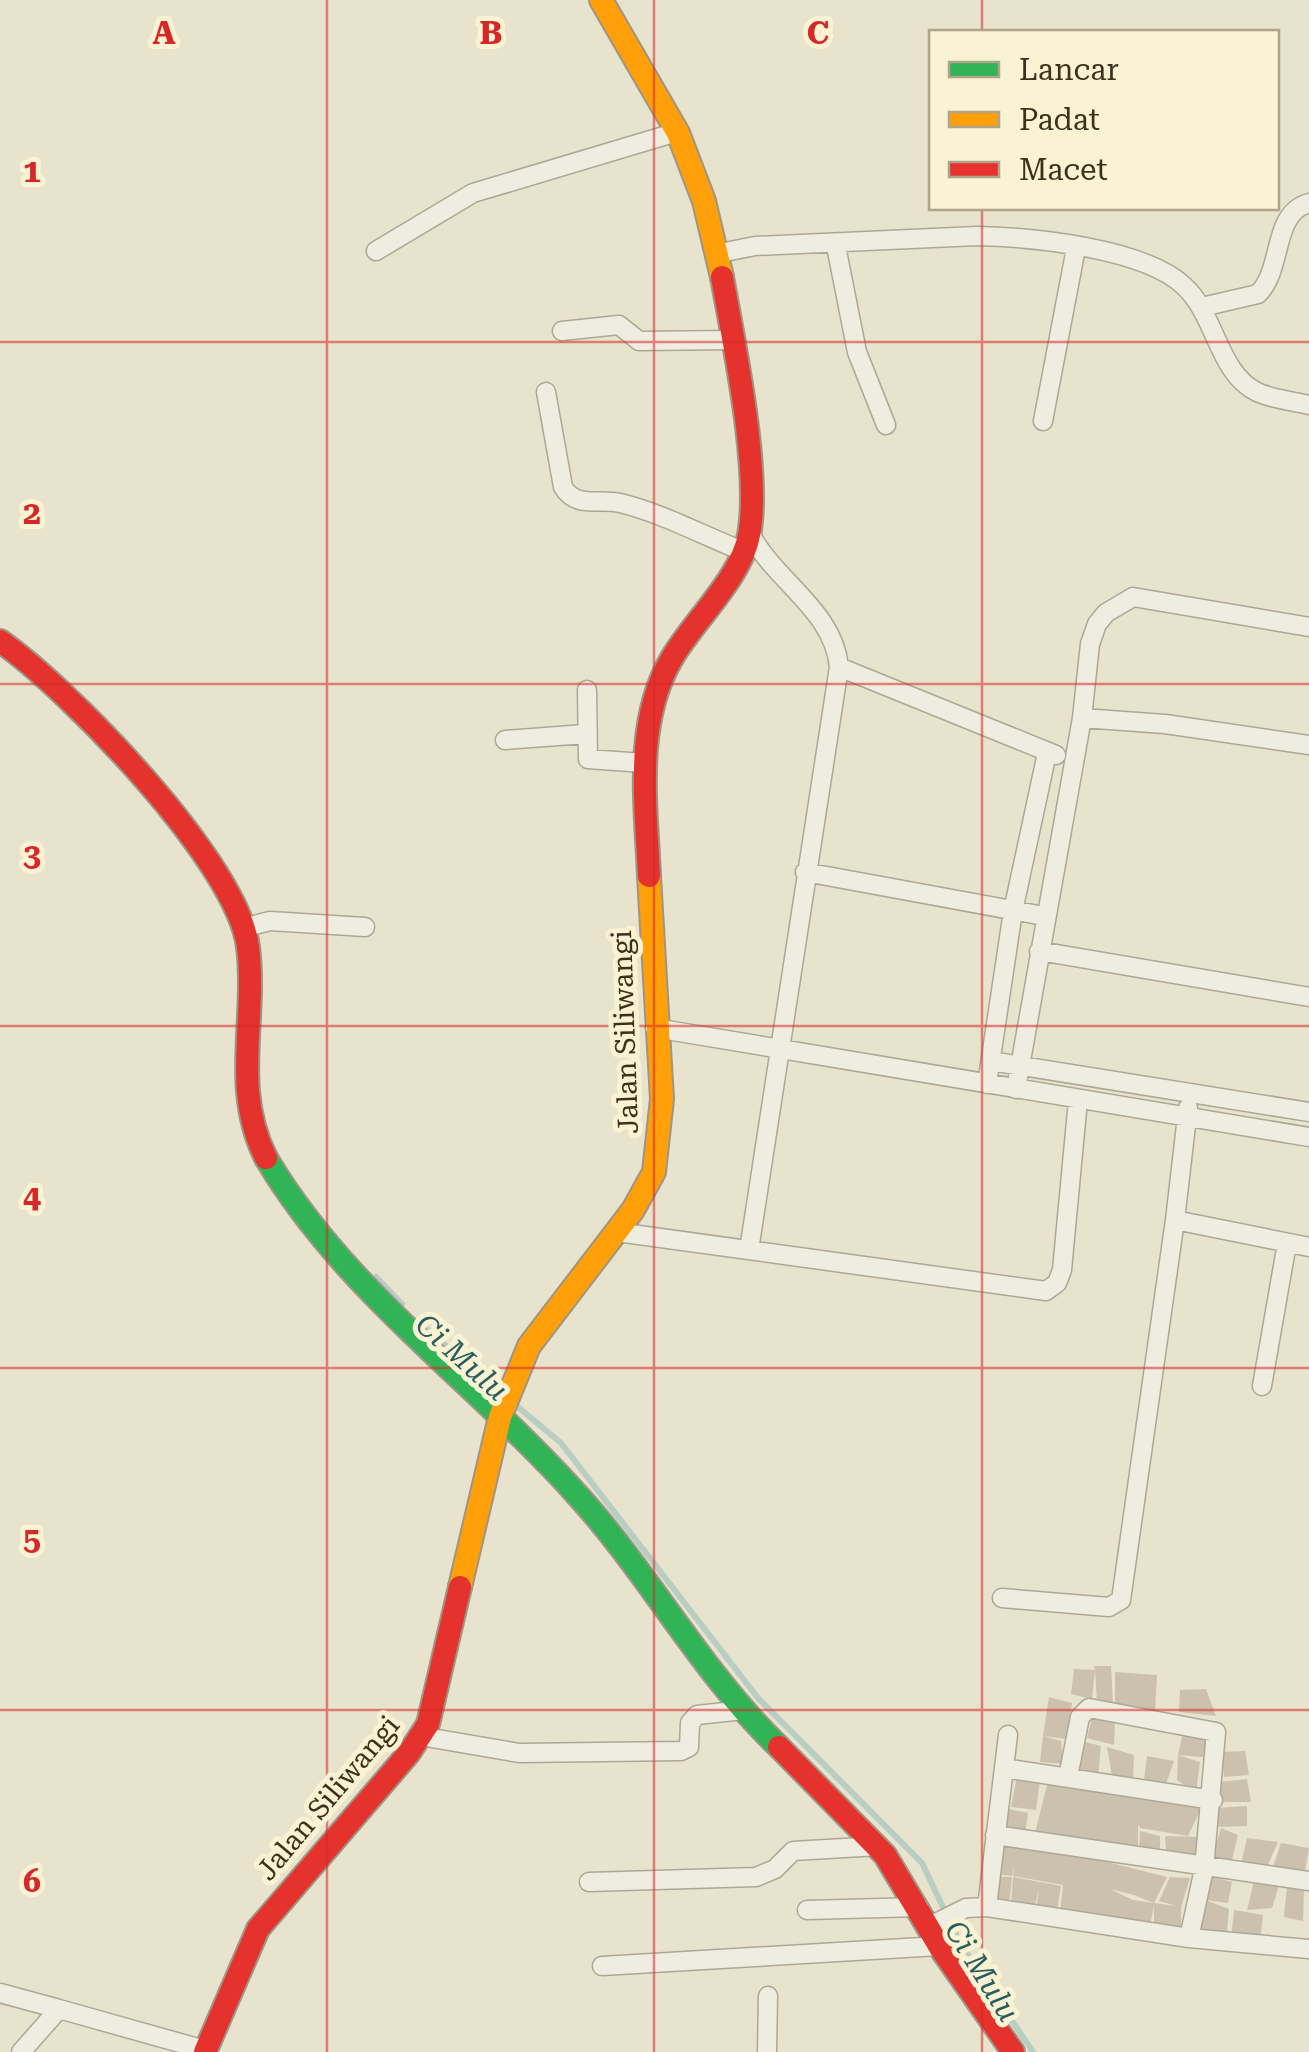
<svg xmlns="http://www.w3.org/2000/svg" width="1309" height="2052" font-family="'Roboto Serif',serif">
	<rect width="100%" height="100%" fill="#e8e3cd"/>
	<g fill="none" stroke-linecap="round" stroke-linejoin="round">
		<!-- stream -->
		<path stroke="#b9cec3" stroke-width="6" d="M376 1277 402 1304
			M428 1330 502 1394
			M512 1402 561 1443 758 1698 922 1863 961 1945 1033 2052"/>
	</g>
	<!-- building -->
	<path fill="#ccc1ae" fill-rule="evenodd" d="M1094 1666H1111L1113 1704 1097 1701 1095 1670 1092 1699 1071 1694 1074 1669 1095 1670Z
		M1115 1672 1157 1675 1155 1711 1115 1705Z
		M1206 1689 1216 1716 1179 1712 1180 1690Z
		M1049 1697 1072 1703 1067 1739 1043 1736Z
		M1093 1714 1115 1720 1114 1745 1087 1738Z
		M1184 1728 1208 1734 1203 1757 1178 1755Z
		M1043 1736 1061 1741 1063 1764 1040 1762Z
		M1078 1740 1101 1746 1098 1777 1078 1770Z
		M1107 1747 1134 1755 1133 1779 1112 1776Z
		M1245 1751 1249 1775 1224 1777 1221 1752Z
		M1178 1755 1200 1762 1196 1793 1177 1780Z
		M1147 1756 1174 1761 1165 1787 1144 1780Z
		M1017 1776 1040 1780 1036 1810 1011 1807Z
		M1247 1779 1251 1802H1223L1219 1782Z
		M1048 1781 1203 1804 1188 1836 1140 1828 1138 1824V1852L1035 1833Z
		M1247 1806V1826L1218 1827 1216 1808Z
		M1004 1808 1028 1813 1025 1836 1000 1831Z
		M1221 1828 1238 1835 1230 1868 1211 1861Z
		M1140 1831 1160 1836V1855L1139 1852Z
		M1165 1836 1196 1837 1198 1862H1167Z
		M1247 1838 1278 1842 1266 1869 1241 1864Z
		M1281 1843 1309 1848 1305 1871 1272 1870Z
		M1005 1846 1060 1850 1167 1877 1155 1901 1150 1925 1134 1919 1060 1913 1063 1885 1013 1876 1014 1866 1012 1876 995 1874ZM1110 1889 1134 1895 1154 1903 1133 1900Z
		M1210 1876 1232 1882 1228 1903 1205 1900 1229 1909 1227 1932 1198 1929Z
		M997 1877H1012L1009 1905 995 1903Z
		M1013 1877 1061 1886 1057 1911 1036 1910 1039 1889 1034 1909 1011 1906Z
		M1170 1877 1190 1878 1181 1907V1932L1154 1926V1903L1176 1906 1159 1901Z
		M1254 1881 1279 1886 1272 1908 1247 1910Z
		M1287 1886 1304 1891 1303 1921 1284 1917Z
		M1234 1910 1263 1915 1260 1941 1231 1939Z"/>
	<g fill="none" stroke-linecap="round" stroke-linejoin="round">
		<defs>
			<path id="street" d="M836 246 857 352 886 425
				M376 251 473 193 677 132
				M720 253 755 246 977 236C1031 237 1144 248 1184 286 1216 315 1218 373 1257 392 1272 399 1292 401 1309 405
				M1202 307 1258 294C1284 268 1271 214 1309 203
				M562 331 619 325 639 341 733 340
				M546 392 563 487C576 509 599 498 620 503 662 513 704 536 745 552
				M1043 421 1076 248
				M839 667 1056 755
				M587 690 588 759 644 763
				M1082 718 1165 724 1309 745
				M505 740 585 734
				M805 872 1044 916
				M247 927 270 921 365 927
				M1039 951 1309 997
				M655 1028 1309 1137
				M991 1061 1309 1112
				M987 1084 1013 911 1047 753
				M1016 1089 1082 718 1090 644 1097 624 1106 613 1133 597 1309 627
				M1188 1108 1175 1220 1309 1247
				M617 1232 1046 1291 1057 1283 1062 1270 1078 1100
				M749 1250 839 667C834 611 776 582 751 535
				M1262 1386 1287 1243
				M1002 1598 1109 1607 1121 1600 1175 1220
				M420 1736 519 1753 681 1751 689 1747 690 1723 697 1715 744 1710
				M1004 1768 1213 1800
				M1068 1777 1080 1717 1089 1708 1216 1732 1204 1869 1189 1938
				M995 1835 1309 1881
				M589 1882 756 1877 775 1869 793 1851 879 1846
				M987 1907 1189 1938 1309 1949
				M807 1910 919 1907
				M928 1927 966 1908 987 1907 1008 1735
				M602 1966 939 1946
				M0 1993 59 2009
				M21 2052 59 2009 205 2050
				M767 2052 768 1996"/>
			<path id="fast" d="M266 1158C345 1292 478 1383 580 1498 651 1577 702 1673 779 1747"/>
			<path id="slow" d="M601 0 678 133 704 201 722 277
				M460 1587 500 1417 529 1346 633 1210 654 1172 662 1099 649 876"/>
			<path id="jam" d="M0 641C69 689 238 863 248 947 257 1020 231 1088 266 1158
				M649 876C646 805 634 722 672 658 693 622 742 576 749 535 761 472 734 344 722 277
				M779 1747 885 1855 941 1949 1013 2052
				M205 2052 258 1929 409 1753 428 1724 460 1587"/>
		</defs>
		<!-- street casing -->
		<use href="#street" stroke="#ada796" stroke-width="21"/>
		<!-- fast casing -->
		<use href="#fast" stroke="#9d9686" stroke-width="26"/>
		<!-- slow casing -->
		<use href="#slow" stroke="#9d9686" stroke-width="26"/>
		<!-- jam casing -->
		<use href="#jam" stroke="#9d9686" stroke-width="26"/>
		<!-- street -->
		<use href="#street" stroke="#efece0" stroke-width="18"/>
		<!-- fast -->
		<use href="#fast" stroke="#30b455" stroke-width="22"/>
		<!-- slow -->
		<use href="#slow" stroke="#ff9f0a" stroke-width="22"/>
		<!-- jam -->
		<use href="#jam" stroke="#e5322d" stroke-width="22"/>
	</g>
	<!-- grid -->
	<path fill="none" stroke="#d62828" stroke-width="2.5" stroke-opacity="0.55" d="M327 0V2052M654 0V2052M982 0V32M982 208V2052M0 342H1309M0 684H1309M0 1026H1309M0 1368H1309M0 1710H1309"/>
	<g text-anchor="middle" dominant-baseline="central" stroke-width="10" stroke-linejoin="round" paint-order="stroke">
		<!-- street labels -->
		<g font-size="28" fill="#3d301d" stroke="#f9f2d3">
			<text transform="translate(625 1032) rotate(-92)">Jalan Siliwangi</text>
			<text transform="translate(328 1798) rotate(-50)">Jalan Siliwangi</text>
		</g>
		<!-- water labels -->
		<g font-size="30" font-style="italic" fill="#2a5d5f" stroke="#f9f2d3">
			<text transform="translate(462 1357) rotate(42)">Ci Mulu</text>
			<text transform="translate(982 1971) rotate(58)">Ci Mulu</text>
		</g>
	</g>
	<g font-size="32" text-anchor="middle" font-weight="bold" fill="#d62828" stroke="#f9f2d3" stroke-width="10" stroke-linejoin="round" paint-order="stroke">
		<text x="164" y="44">A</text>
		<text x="491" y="44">B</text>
		<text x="818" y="44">C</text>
		<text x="32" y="182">1</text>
		<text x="32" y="524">2</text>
		<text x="32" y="866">3</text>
		<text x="32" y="1208">4</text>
		<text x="32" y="1550">5</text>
		<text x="32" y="1892">6</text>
	</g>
	<!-- legend -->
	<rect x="929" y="30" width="350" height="180" fill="#f9f2d3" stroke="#aea48a" stroke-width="2.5"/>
	<rect x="949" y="62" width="50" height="15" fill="#30b455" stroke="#aea48a" stroke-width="2.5"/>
	<text x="1019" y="80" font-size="30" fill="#3d301d">Lancar</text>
	<rect x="949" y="112" width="50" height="15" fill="#ff9f0a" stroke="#aea48a" stroke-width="2.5"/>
	<text x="1019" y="130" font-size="30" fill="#3d301d">Padat</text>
	<rect x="949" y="162" width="50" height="15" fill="#e5322d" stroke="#aea48a" stroke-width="2.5"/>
	<text x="1019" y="180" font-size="30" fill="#3d301d">Macet</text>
</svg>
